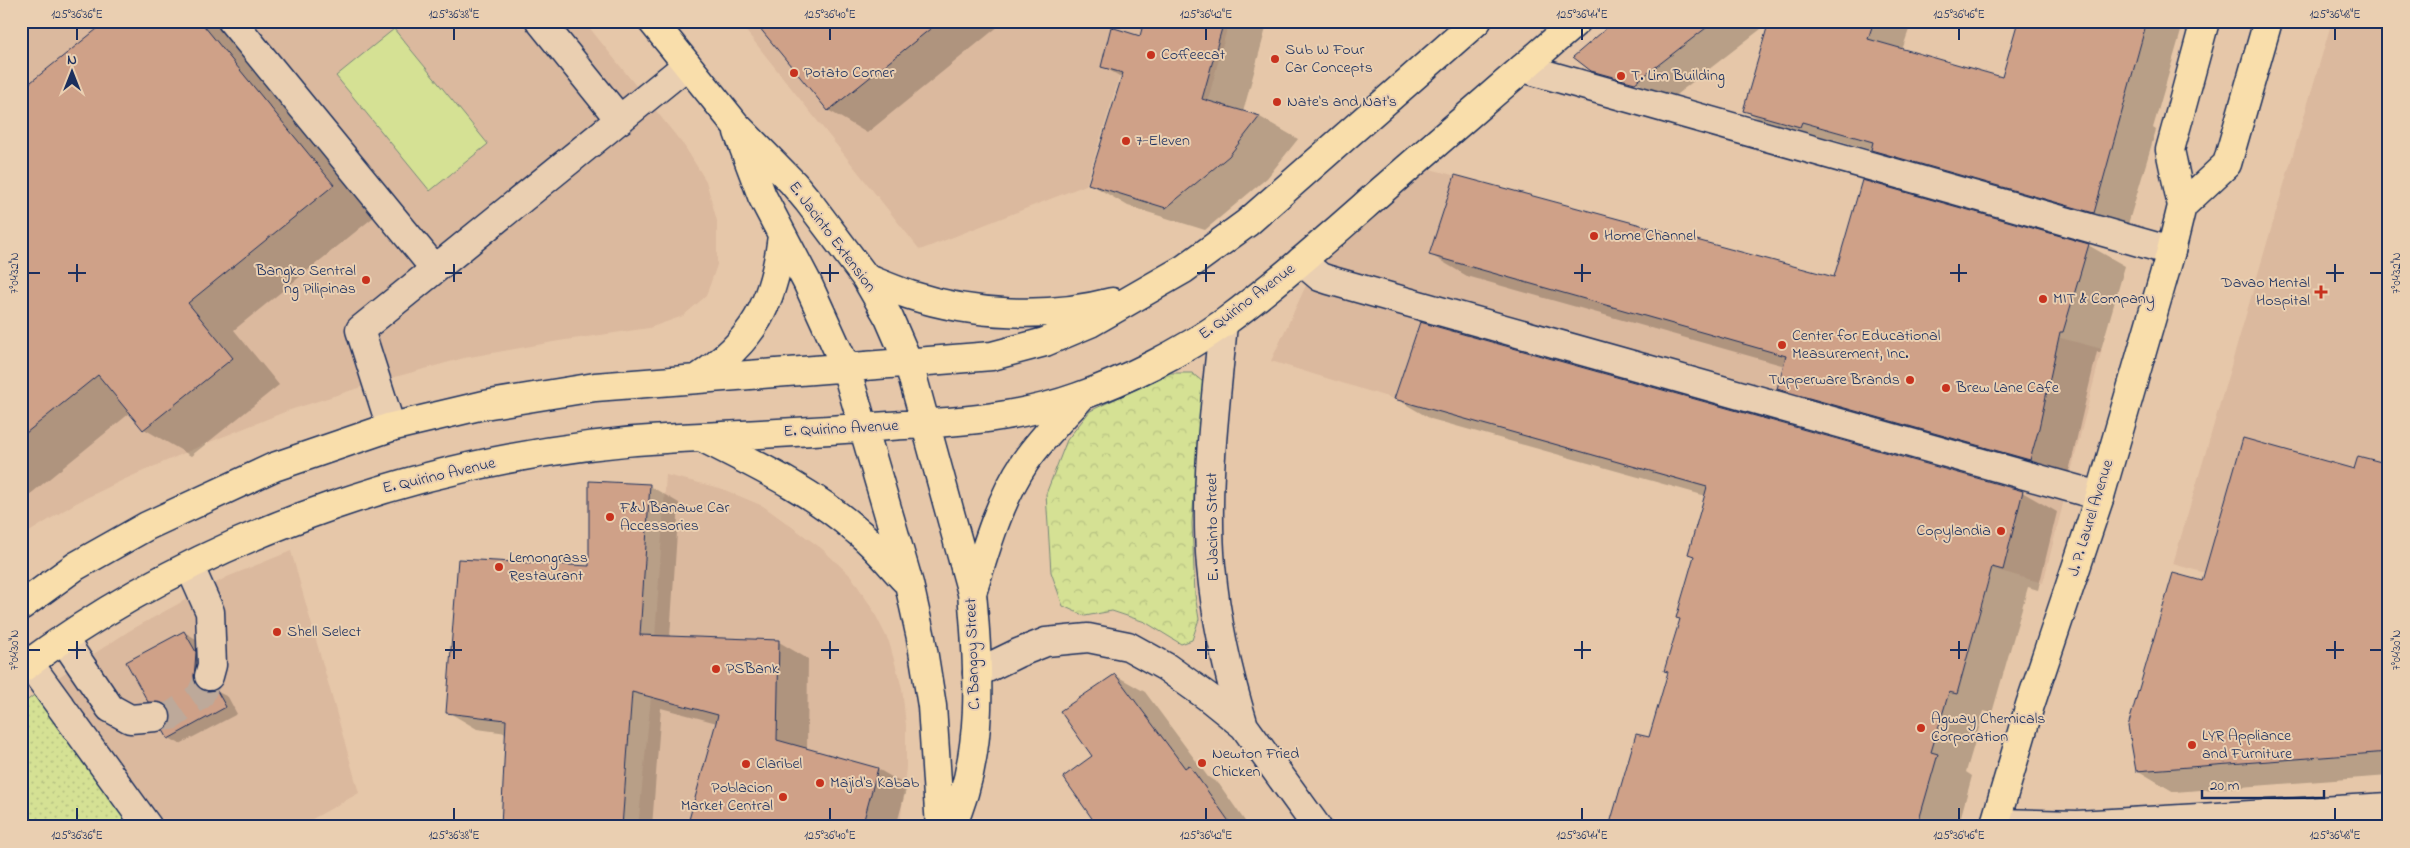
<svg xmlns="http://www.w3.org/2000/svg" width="2410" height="848" font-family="'Indie Flower',sans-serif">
	<defs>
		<pattern id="grass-dots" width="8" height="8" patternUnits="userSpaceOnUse" patternTransform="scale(1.25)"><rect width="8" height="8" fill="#d5e194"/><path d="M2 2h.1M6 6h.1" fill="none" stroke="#b6c182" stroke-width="1.8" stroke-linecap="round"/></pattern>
		<pattern id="park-crowns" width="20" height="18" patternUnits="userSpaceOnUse" patternTransform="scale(1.25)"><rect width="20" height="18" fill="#d5e194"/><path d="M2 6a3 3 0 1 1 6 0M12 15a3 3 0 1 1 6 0" fill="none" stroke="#b6c182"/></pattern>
	</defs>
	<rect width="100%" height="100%" fill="#e6c7a9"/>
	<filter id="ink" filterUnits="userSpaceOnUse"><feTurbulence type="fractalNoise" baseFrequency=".02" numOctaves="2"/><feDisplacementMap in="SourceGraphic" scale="10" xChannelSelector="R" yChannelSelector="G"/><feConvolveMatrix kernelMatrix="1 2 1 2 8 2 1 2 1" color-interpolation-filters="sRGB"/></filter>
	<g filter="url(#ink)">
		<!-- built -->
		<path fill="#dbb99e" d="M21 21H584L685 147 706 181 717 221V265L706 296 683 316 649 328 559 341 464 358 377 382 287 411 205 444 123 480 76 503 21 537Z
			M738 21H1229L1208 100 1120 75 1086 185 920 250Z
			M2332 21H2389V624L2173 564Z
			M1430 169 2102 349 2043 583 1394 399 1271 361 1315 266Z
			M666 475 720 488 763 506 821 548 851 576 872 608 889 642 902 688 906 726V767L900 827H638L651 697Z
			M291 551 359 793 298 827H165L57 678 129 631 227 577Z"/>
		<!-- grass -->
		<path fill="url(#grass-dots)" stroke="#788879" d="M37 693 131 827H21V705Z"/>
		<!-- park -->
		<path fill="url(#park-crowns)" stroke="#788879" d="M1170 373H1192L1203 382 1192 523 1195 595 1199 619 1192 640 1181 644 1145 622 1112 611 1085 616 1063 606 1051 572 1046 494 1067 440 1090 411Z"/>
		<!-- garden -->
		<path fill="#d5e194" stroke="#788879" d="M394 29 488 144 430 191 336 76Z"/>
		<!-- shadow -->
		<path fill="#0003" fill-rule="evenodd" d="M109 21H224L380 212 234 330 279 385 191 456 144 429 130 413 23 500 21 499V92Z
			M756 21H1005L867 133 828 110Z
			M1145 21H1268L1243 112 1260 117 1298 139 1267 178 1205 230 1128 206 1089 183 1123 78 1102 66 1141 37Z
			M1370 21H1419V23Z
			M1617 21H1912L1902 50 2003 78 2019 21H2184L2153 128 2156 130 2126 231 1904 168 1874 151 1834 139 1833 145 1777 129 1745 111 1770 22 1668 101 1625 89 1592 70ZM1607 74 1641 84V86L1605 76Z
			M2088 245 2125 266 2100 353 2097 352 2067 480 1816 410 1779 389 1785 366 1467 276 1431 255 1835 278Z
			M1395 398 2022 492 2057 512 2038 590 2028 587 1992 713 1984 711 1966 772 1972 776 1958 827H1610L1650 739 1669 672 1695 557 1689 554 1706 496 1431 419Z
			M2389 466V776L2174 792 2137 770 2203 583 2355 470Z
			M650 486 679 503 670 637 779 642 808 659 807 749 878 769 907 786 896 827H688L717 723 661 708 652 827H503L507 733 477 729 448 712 591 568Z
			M184 632 196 639 207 660 205 688 207 692 216 691 228 697 237 714 180 744 169 738 173 716 170 708H160L149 701Z
			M1115 675 1145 692 1208 777 1219 784 1249 827H1099L1094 757Z"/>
		<!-- building -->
		<path fill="#cfa188" stroke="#1b2f5e" d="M107 21H200L334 185 188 303 233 358 143 430 98 375 21 437V90Z
			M754 21H940L828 111Z
			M1144 21H1224L1202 99 1260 116 1229 156 1166 208 1088 184 1123 73 1101 67 1111 27 1140 36Z
			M1615 21H1715L1635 83 1591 71 1573 57Z
			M1769 21H1874L1868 39 2002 77 2018 21H2147L2094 213 1871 150 1873 142 1802 122 1800 127 1743 111Z
			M1455 175 1834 277 1862 180 2089 244 2063 332H2060L2039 428 2030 460 1777 389 1786 356 1429 255Z
			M1420 322 2023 491 2003 570 1992 567 1957 694 1949 692 1931 752 1938 754 1917 827H1609L1636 734 1649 737 1668 672 1664 671 1680 619 1676 618 1694 556 1688 554 1707 487 1394 399Z
			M2243 438 2354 469 2358 456 2389 464V752L2136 771 2128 726 2173 573 2202 581Z
			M589 481 650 484 640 635 779 640 777 740 878 768 862 827H687L718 715 632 692 622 827H501L506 720 446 713 458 559 589 566Z
			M184 631 196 652 194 680 198 687 204 691 216 689 226 707 168 739 163 730 170 723 172 716 169 709 162 703 148 702 126 662Z
			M1115 674 1185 768 1189 765 1233 827H1098L1063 777 1092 756 1060 711Z"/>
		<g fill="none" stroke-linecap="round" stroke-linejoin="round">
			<!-- minor-tunnel -->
			<path stroke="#bda99a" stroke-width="28" stroke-dasharray="28 14" stroke-linecap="butt" d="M156 717 171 716 200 696 209 676"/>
			<defs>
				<path id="minor" d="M232 21 435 269
					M540 21 620 120
					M1523 68 2171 251
					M1301 261 1320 277 1329 280 2100 496
					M1223 324C1216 403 1204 486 1211 566 1216 621 1228 674 1244 726
					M391 427 360 330 687 65
					M190 567 210 612 212 665 209 676
					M64 640 110 708 130 719 156 717
					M29 663 148 827
					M977 673 1018 653 1046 642 1088 638 1128 646 1166 667 1208 697 1244 726 1317 827
					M1995 823 2077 825 2389 807"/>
				<path id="major" d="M652 21 735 124 793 183 808 201 866 278 889 318 909 364 972 593C979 669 985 756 951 827
					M738 132 762 196 807 282 846 368 909 584 921 638 932 706 940 827
					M2182 206 2227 164 2268 21
					M866 278C881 284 895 290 910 295 972 315 1048 319 1112 302
					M697 379C754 341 774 303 782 236
					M703 438C756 465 812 491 857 531 875 545 890 564 905 580
					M972 593C986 548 999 501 1025 462 1041 439 1061 419 1080 398
					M21 606 76 566 147 526 274 467 391 427 484 405 595 387 992 356 1045 342 1090 323 1184 269 1247 223 1477 21
					M21 669C208 529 447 450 679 438 749 435 819 431 889 426 952 422 1017 419 1078 397 1126 380 1183 352 1225 322 1279 282 1329 237 1379 193 1445 136 1511 78 1577 21
					M1994 827 2030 705 2100 496 2171 251 2182 206 2170 150 2205 21"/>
			</defs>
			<!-- minor casing -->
			<use href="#minor" stroke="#1b2f5e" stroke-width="31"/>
			<!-- major casing -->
			<use href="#major" stroke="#1b2f5e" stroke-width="31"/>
			<!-- minor -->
			<use href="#minor" stroke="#eacfb1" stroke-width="28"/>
			<!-- major -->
			<use href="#major" stroke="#f9deab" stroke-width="28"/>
		</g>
	</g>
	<!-- ticks -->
	<path fill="none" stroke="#1b2f5e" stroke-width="2" d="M77 28V40M454 28V40M830 28V40M1206 28V40M1582 28V40M1959 28V40M2335 28V40M77 264V282M454 264V282M830 264V282M1206 264V282M1582 264V282M1959 264V282M2335 264V282M28 273H40M68 273H86M445 273H462M821 273H839M1197 273H1215M1574 273H1591M1950 273H1967M2326 273H2344M2370 273H2382M77 641V659M454 641V659M830 641V659M1206 641V659M1582 641V659M1959 641V659M2335 641V659M28 650H40M68 650H86M445 650H462M821 650H839M1197 650H1215M1574 650H1591M1950 650H1967M2326 650H2344M2370 650H2382M77 808V820M454 808V820M830 808V820M1206 808V820M1582 808V820M1959 808V820M2335 808V820"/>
	<!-- markers -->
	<g fill="#c8321e" stroke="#eacfb1" stroke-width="2">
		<circle cx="1151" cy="55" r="5"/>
		<circle cx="1275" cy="59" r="5"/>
		<circle cx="794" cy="73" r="5"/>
		<circle cx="1621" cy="76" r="5"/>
		<circle cx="1277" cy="102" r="5"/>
		<circle cx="1126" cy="141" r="5"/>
		<circle cx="1594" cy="236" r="5"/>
		<circle cx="366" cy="280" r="5"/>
		<path d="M2318.5 284.5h5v5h5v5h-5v5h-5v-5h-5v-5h5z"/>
		<circle cx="2043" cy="299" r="5"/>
		<circle cx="1782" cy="345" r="5"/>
		<circle cx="1910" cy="380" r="5"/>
		<circle cx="1946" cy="388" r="5"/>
		<circle cx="610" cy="517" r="5"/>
		<circle cx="2001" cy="531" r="5"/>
		<circle cx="499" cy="567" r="5"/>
		<circle cx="277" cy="632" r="5"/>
		<circle cx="716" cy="669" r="5"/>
		<circle cx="1921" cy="728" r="5"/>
		<circle cx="2192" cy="745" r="5"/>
		<circle cx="1202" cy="763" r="5"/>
		<circle cx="746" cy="764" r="5"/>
		<circle cx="820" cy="783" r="5"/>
		<circle cx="783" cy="797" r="5"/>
	</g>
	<g text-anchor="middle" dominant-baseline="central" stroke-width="4" stroke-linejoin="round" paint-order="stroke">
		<!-- poi labels -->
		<g font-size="16" fill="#1b2f5e" stroke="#eacfb1" text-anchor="start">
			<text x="1285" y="50">Sub W Four<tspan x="1285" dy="18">Car Concepts</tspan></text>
			<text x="1161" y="55">Coffeecat</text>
			<text x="804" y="73">Potato Corner</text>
			<text x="1631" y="76">T. Lim Building</text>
			<text x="1287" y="102">Nate's and Nat's</text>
			<text x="1136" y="141">7-Eleven</text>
			<text x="1604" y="236">Home Channel</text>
			<text x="356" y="271" text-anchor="end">Bangko Sentral<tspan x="356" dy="18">ng Pilipinas</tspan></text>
			<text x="2310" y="283" text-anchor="end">Davao Mental<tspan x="2310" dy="18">Hospital</tspan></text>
			<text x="2053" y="299">MIT &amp; Company</text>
			<text x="1792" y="336">Center for Educational<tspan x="1792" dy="18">Measurement, Inc.</tspan></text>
			<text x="1900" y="380" text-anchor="end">Tupperware Brands</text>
			<text x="1956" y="388">Brew Lane Cafe</text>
			<text x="620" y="508">F&amp;J Banawe Car<tspan x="620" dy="18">Accessories</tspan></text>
			<text x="1991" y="531" text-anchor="end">Copylandia</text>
			<text x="509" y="558">Lemongrass<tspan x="509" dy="18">Restaurant</tspan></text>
			<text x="287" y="632">Shell Select</text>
			<text x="726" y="669">PSBank</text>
			<text x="1931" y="719">Agway Chemicals<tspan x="1931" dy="18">Corporation</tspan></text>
			<text x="2202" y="736">LYR Appliance<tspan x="2202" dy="18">and Furniture</tspan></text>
			<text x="1212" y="754">Newton Fried<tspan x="1212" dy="18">Chicken</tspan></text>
			<text x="756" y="764">Claribel</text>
			<text x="830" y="783">Majid's Kabab</text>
			<text x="773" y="788" text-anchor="end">Poblacion<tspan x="773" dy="18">Market Central</tspan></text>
		</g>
		<!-- street labels -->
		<g font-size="16" fill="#1b2f5e" stroke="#eacfb1">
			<text transform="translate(832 237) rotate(53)">E. Jacinto Extension</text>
			<text transform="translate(1247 302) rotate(-37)">E. Quirino Avenue</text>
			<text transform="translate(841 429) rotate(-3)">E. Quirino Avenue</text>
			<text transform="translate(439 476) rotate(-13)">E. Quirino Avenue</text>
			<text transform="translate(2091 518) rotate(-73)">J. P. Laurel Avenue</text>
			<text transform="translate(1213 527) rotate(-91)">E. Jacinto Street</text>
			<text transform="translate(973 654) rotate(-92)">C. Bangoy Street</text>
		</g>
	</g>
	<!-- margin -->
	<rect width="2410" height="848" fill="none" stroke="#eacfb1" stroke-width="55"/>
	<!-- north arrow -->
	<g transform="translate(72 72)" stroke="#eacfb1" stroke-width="4" paint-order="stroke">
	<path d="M0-4L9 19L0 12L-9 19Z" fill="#1b2f5e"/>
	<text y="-8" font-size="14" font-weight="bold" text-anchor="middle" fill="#1b2f5e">N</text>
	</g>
	<!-- scale -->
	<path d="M2202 790v8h122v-8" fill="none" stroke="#1b2f5e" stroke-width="2.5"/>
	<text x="2210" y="790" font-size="15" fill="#1b2f5e" stroke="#eacfb1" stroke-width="4" paint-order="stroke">20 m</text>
	<rect x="28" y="28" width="2354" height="792" fill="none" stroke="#1b2f5e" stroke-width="2"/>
	<g font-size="12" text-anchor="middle" fill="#1b2f5e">
		<text x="77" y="18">125°36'36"E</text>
		<text x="454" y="18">125°36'38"E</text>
		<text x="830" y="18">125°36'40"E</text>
		<text x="1206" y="18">125°36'42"E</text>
		<text x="1582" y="18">125°36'44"E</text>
		<text x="1959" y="18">125°36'46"E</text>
		<text x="2335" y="18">125°36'48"E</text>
		<text transform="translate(14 273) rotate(-90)" y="4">7°04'32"N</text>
		<text transform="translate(2396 273) rotate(-90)" y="4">7°04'32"N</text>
		<text transform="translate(14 650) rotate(-90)" y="4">7°04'30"N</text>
		<text transform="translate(2396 650) rotate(-90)" y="4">7°04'30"N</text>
		<text x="77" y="839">125°36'36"E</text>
		<text x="454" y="839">125°36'38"E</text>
		<text x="830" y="839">125°36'40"E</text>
		<text x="1206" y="839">125°36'42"E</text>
		<text x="1582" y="839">125°36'44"E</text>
		<text x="1959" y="839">125°36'46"E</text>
		<text x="2335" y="839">125°36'48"E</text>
	</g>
</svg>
